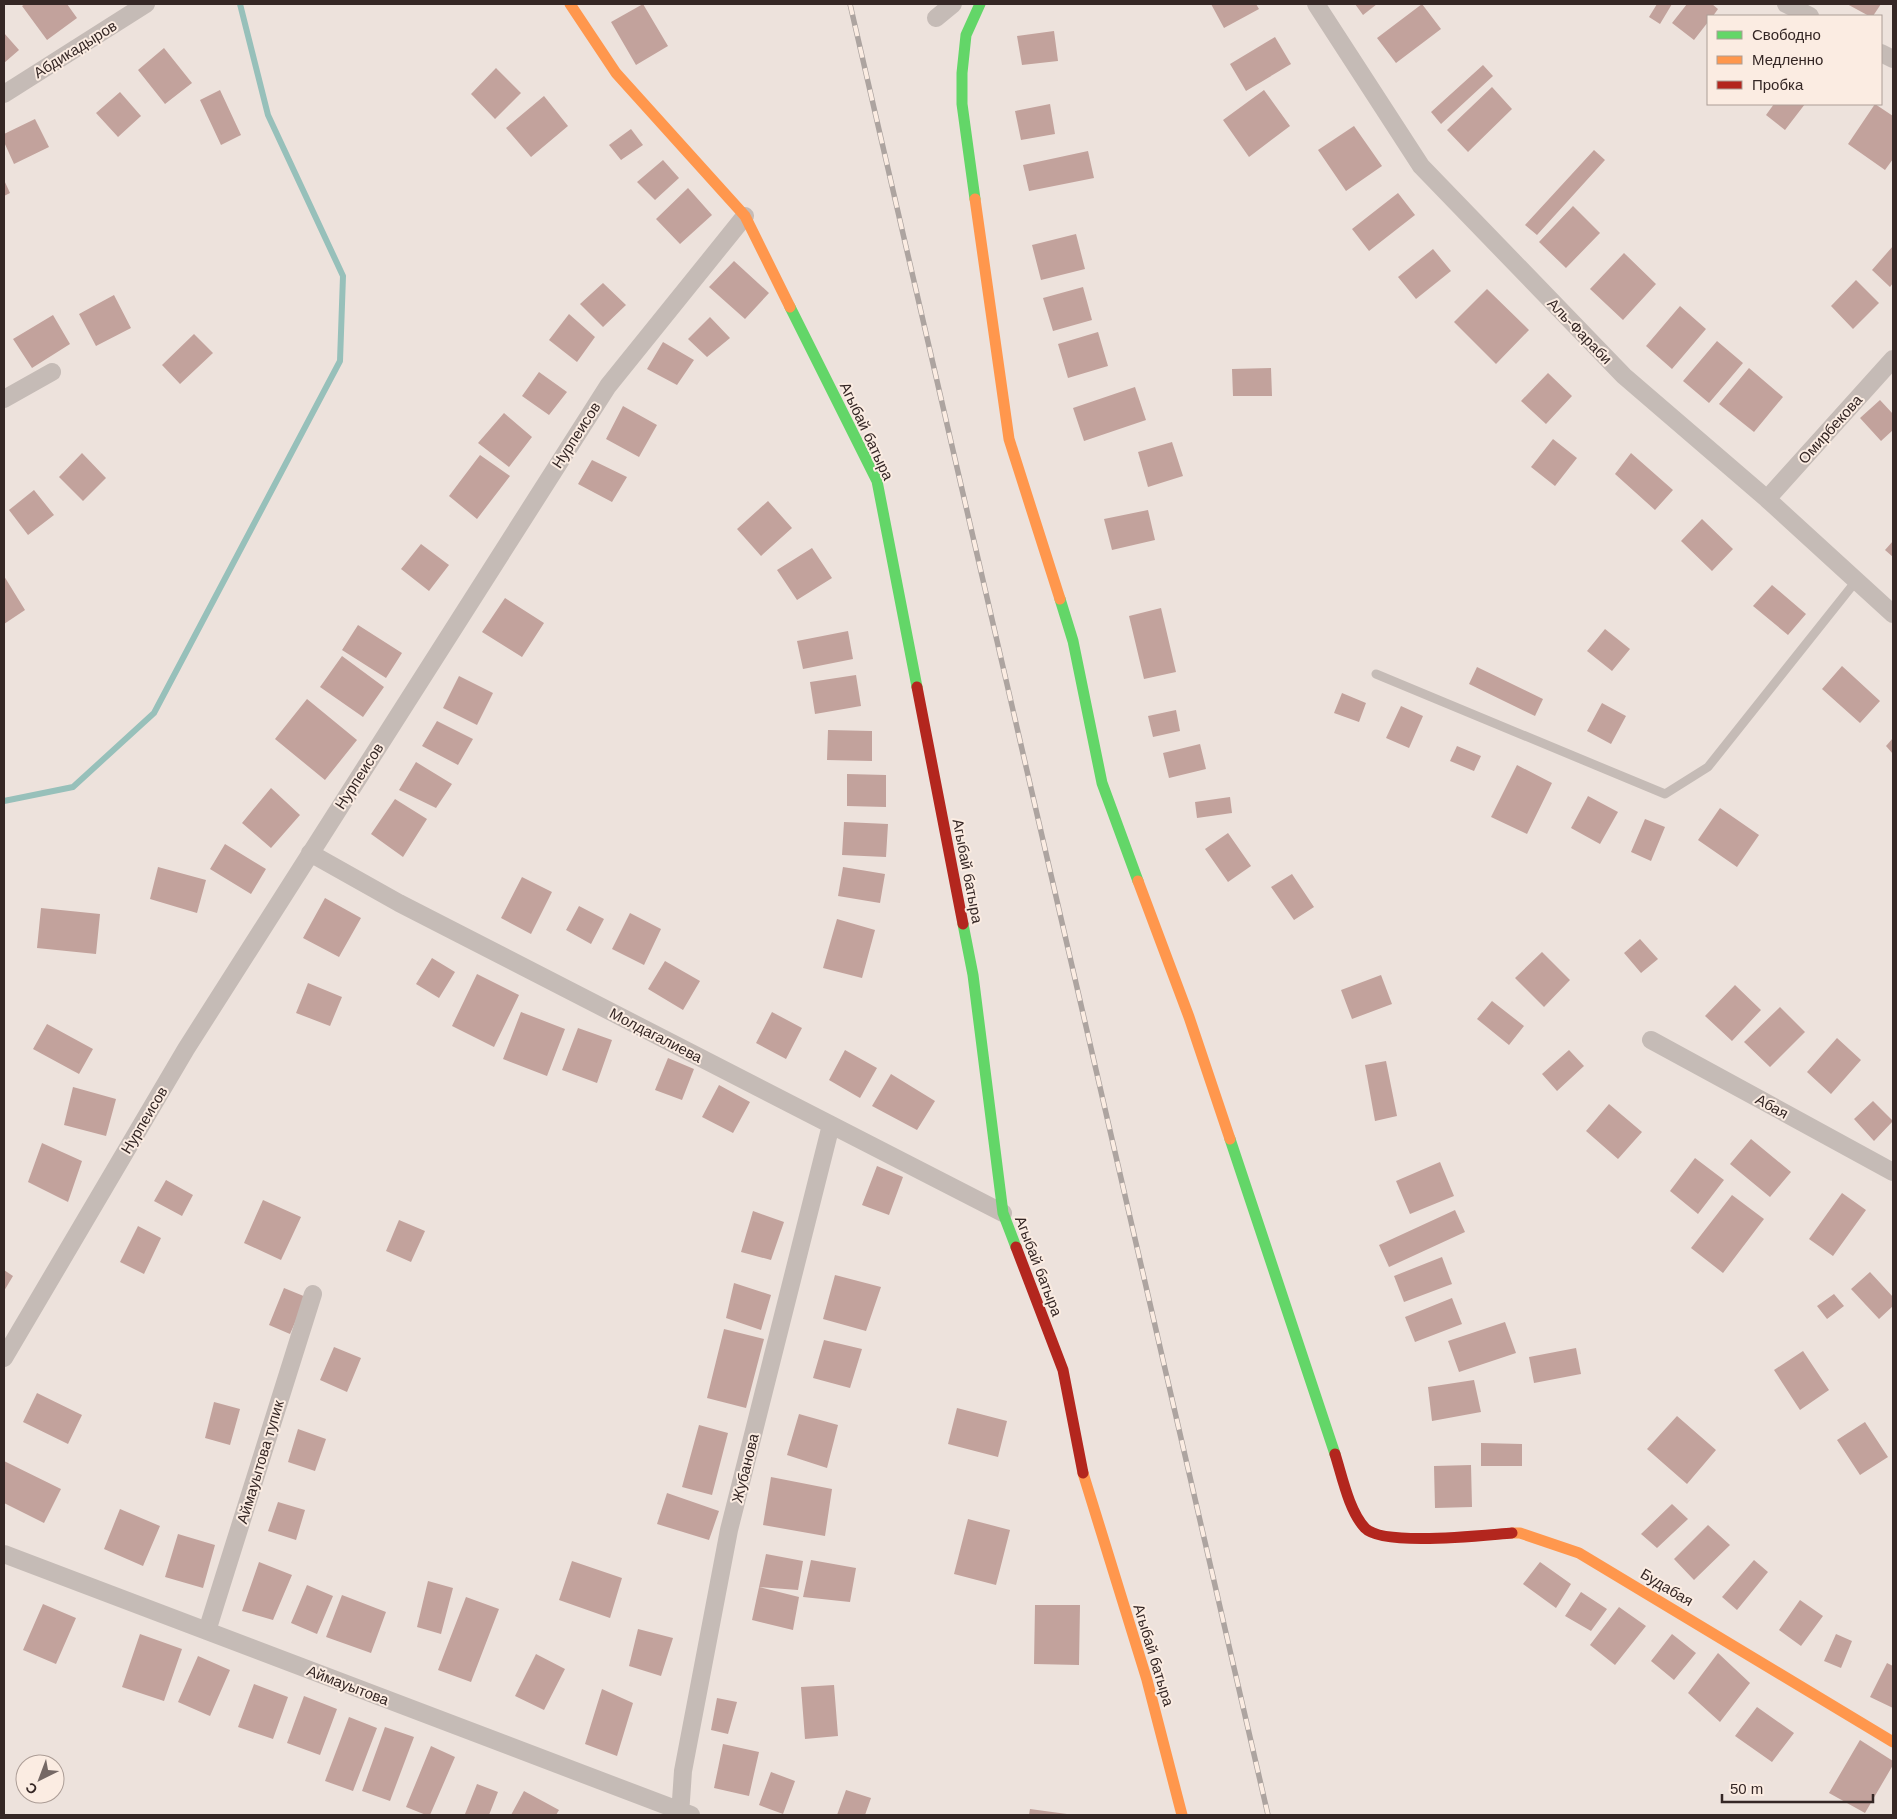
<svg xmlns="http://www.w3.org/2000/svg" width="1897" height="1819" font-family="Arial,sans-serif">
	<rect width="100%" height="100%" fill="#ede2dc"/>
	<g fill="none" stroke-linecap="round" stroke-linejoin="round">
		<!-- stream -->
		<path stroke="#97c0ba" stroke-width="6" d="M4 801 73 787 154 713 340 361 343 276 268 115 240 4"/>
	</g>
	<!-- building -->
	<path fill="#c2a29c" d="M25 4H67L77 18 47 40 22 6Z
		M643 4 668 46 636 65 611 22Z
		M1211 4H1256L1259 9 1224 28Z
		M1355 4H1377L1363 15Z
		M1422 4 1441 29 1396 63 1377 38Z
		M1657 4H1672L1660 24 1649 17Z
		M1687 4H1712L1718 9 1713 16H1708V22L1694 40 1672 23Z
		M1847 4H1881L1873 16H1869Z
		M1054 31 1058 61 1022 65 1017 36Z
		M4 33 19 50 4 63Z
		M1275 37 1291 64 1246 91 1230 64Z
		M164 48 192 83 165 104 138 70Z
		M1483 65 1493 76 1441 124 1431 112Z
		M496 68 521 93 495 119 471 94Z
		M1492 87 1512 109 1468 152 1447 130Z
		M220 90 241 135 221 145 200 100Z
		M1264 90 1290 126 1249 157 1223 120Z
		M120 92 141 116 118 137 96 113Z
		M544 96 568 126 531 157 506 128Z
		M1050 104 1055 134 1021 140 1015 111Z
		M1774 104H1805L1785 130 1766 115Z
		M1875 104 1893 116V159L1885 170 1848 144Z
		M35 119 49 147 14 164 4 142V134Z
		M1354 126 1382 166 1346 191 1318 150Z
		M631 129 643 145 621 160 609 145Z
		M1594 150 1605 160 1537 235 1525 225Z
		M1088 151 1094 178 1029 191 1023 165Z
		M663 160 679 178 655 200 637 182Z
		M4 180 10 193 4 196Z
		M688 188 712 215 680 244 656 219Z
		M1398 193 1415 215 1369 251 1352 229Z
		M1573 206 1600 233 1566 268 1539 242Z
		M1076 234 1085 269 1041 280 1032 245Z
		M1893 246V283L1890 287 1872 270Z
		M1433 249 1451 271 1416 299 1398 277Z
		M1624 253 1656 284 1623 320 1590 289Z
		M734 261 769 293 745 319 709 287Z
		M1856 280 1879 303 1853 329 1831 306Z
		M603 283 626 305 603 327 580 304Z
		M1083 287 1092 320 1053 331 1043 298Z
		M1487 289 1529 330 1496 364 1454 322Z
		M114 295 131 328 96 346 79 314Z
		M1680 306 1706 329 1672 369 1646 346Z
		M569 314 595 337 577 362 549 340Z
		M53 315 70 344 32 368 13 339Z
		M710 317 730 338 707 357 688 339Z
		M1098 332 1108 366 1068 378 1058 344Z
		M194 334 213 353 180 384 162 365Z
		M1717 341 1743 363 1709 403 1683 381Z
		M663 342 694 360 677 385 647 369Z
		M1271 368 1272 396H1233L1232 369Z
		M1749 368 1783 397 1754 432 1719 404Z
		M539 372 567 392 549 415 522 396Z
		M1548 373 1572 396 1546 424 1521 401Z
		M1135 387 1146 420 1084 441 1073 408Z
		M1880 400 1893 414V430L1881 441 1860 418Z
		M623 406 657 425 639 457 606 439Z
		M504 413 532 437 509 467 478 443Z
		M1553 439 1577 458 1555 486 1531 467Z
		M1172 442 1183 476 1148 487 1138 452Z
		M82 453 106 478 83 501 59 477Z
		M1631 453 1673 490 1655 510 1615 474Z
		M480 455 510 476 477 519 449 496Z
		M592 460 627 477 612 502 578 484Z
		M34 490 54 515 28 535 9 510Z
		M768 501 792 528 761 556 737 529Z
		M1148 510 1155 540 1112 550 1104 519Z
		M1702 519 1733 549 1712 571 1681 541Z
		M1893 541V557L1885 550Z
		M421 544 449 565 429 591 401 569Z
		M812 548 832 578 797 600 777 570Z
		M4 576 25 610 4 624Z
		M1772 585 1806 614 1788 635 1753 606Z
		M505 598 544 623 522 657 482 632Z
		M1161 608 1176 672 1144 679 1129 616Z
		M358 625 402 653 386 678 342 650Z
		M1605 629 1630 649 1612 671 1587 651Z
		M848 631 853 659 803 669 797 641Z
		M342 656 384 687 363 717 320 687Z
		M1842 666 1880 701 1860 723 1822 689Z
		M1477 667 1543 699 1535 716 1469 684Z
		M856 675 861 706 815 714 810 682Z
		M459 676 493 693 477 725 443 708Z
		M1342 693 1366 703 1359 722 1334 713Z
		M307 699 357 740 325 780 275 739Z
		M1602 703 1626 716 1611 744 1587 731Z
		M1401 706 1423 716 1409 748 1386 738Z
		M1176 710 1180 731 1153 737 1148 716Z
		M437 721 473 739 458 765 422 746Z
		M828 730 872 731V761L827 760Z
		M1893 738V754L1886 746Z
		M1200 744 1206 769 1169 778 1163 753Z
		M1457 746 1481 756 1474 771 1450 761Z
		M416 762 452 784 436 808 399 790Z
		M1517 765 1552 783 1527 834 1491 817Z
		M847 774 886 775V807L847 806Z
		M271 788 300 815 271 848 242 823Z
		M1588 796 1618 812 1600 844 1571 828Z
		M1230 797 1232 813 1197 818 1195 802Z
		M395 799 427 819 403 857 371 834Z
		M1720 808 1759 835 1737 867 1698 840Z
		M1645 819 1665 827 1651 861 1631 852Z
		M844 822 888 824 886 857 842 855Z
		M1228 833 1251 866 1228 882 1205 849Z
		M225 844 266 869 251 894 210 869Z
		M158 867 206 880 197 913 150 899Z
		M843 867 885 874 880 903 838 896Z
		M1292 874 1314 907 1294 920 1271 887Z
		M522 877 552 892 531 934 501 918Z
		M325 898 361 918 339 957 303 938Z
		M579 906 604 919 591 944 566 930Z
		M41 908 100 914 96 954 37 948Z
		M630 913 661 929 644 965 612 949Z
		M837 919 875 930 862 978 823 968Z
		M1640 939 1658 959 1641 973 1624 953Z
		M1542 952 1570 980 1544 1007 1515 978Z
		M432 958 455 972 439 998 416 984Z
		M665 961 700 981 683 1010 648 989Z
		M477 974 519 995 494 1047 452 1026Z
		M1381 975 1392 1004 1352 1019 1341 990Z
		M308 983 342 997 330 1026 296 1013Z
		M1735 985 1761 1010 1732 1041 1705 1016Z
		M1492 1001 1524 1026 1509 1045 1477 1019Z
		M1780 1007 1805 1032 1770 1067 1744 1042Z
		M521 1012 565 1029 547 1076 503 1059Z
		M772 1012 802 1028 786 1059 756 1043Z
		M47 1024 93 1049 79 1074 33 1049Z
		M578 1028 612 1040 597 1083 562 1070Z
		M1837 1038 1861 1060 1831 1094 1807 1072Z
		M845 1050 877 1068 860 1098 829 1080Z
		M1569 1050 1584 1066 1557 1091 1542 1074Z
		M668 1058 694 1069 682 1100 655 1090Z
		M1386 1061 1397 1116 1375 1121 1365 1065Z
		M891 1074 935 1101 917 1130 872 1106Z
		M719 1085 750 1102 733 1133 702 1117Z
		M73 1087 116 1099 106 1136 64 1125Z
		M1873 1101 1893 1121 1874 1141 1854 1119Z
		M1609 1104 1642 1132 1618 1159 1586 1131Z
		M1751 1139 1791 1172 1770 1197 1730 1164Z
		M42 1143 82 1161 68 1202 28 1182Z
		M1695 1158 1724 1180 1698 1214 1670 1191Z
		M1440 1162 1454 1196 1410 1214 1396 1181Z
		M877 1166 903 1177 889 1215 862 1205Z
		M166 1180 193 1195 182 1216 154 1201Z
		M1842 1193 1866 1210 1833 1256 1809 1239Z
		M1732 1195 1764 1219 1723 1273 1691 1248Z
		M263 1200 301 1217 281 1260 244 1243Z
		M1455 1210 1465 1232 1389 1267 1379 1245Z
		M753 1211 784 1222 771 1260 741 1252Z
		M399 1220 425 1231 411 1262 386 1251Z
		M138 1226 161 1238 144 1274 120 1262Z
		M1442 1257 1452 1284 1404 1302 1394 1276Z
		M4 1270 13 1276 4 1291Z
		M1870 1272 1893 1297V1306L1879 1319 1851 1289Z
		M835 1275 881 1287 866 1331 823 1319Z
		M734 1283 771 1295 761 1330 726 1318Z
		M284 1288 306 1297 290 1334 269 1325Z
		M1834 1294 1844 1306 1827 1319 1817 1306Z
		M1452 1298 1462 1324 1415 1342 1405 1317Z
		M1505 1322 1516 1353 1459 1372 1448 1341Z
		M724 1329 764 1339 746 1408 707 1398Z
		M824 1340 862 1349 850 1388 813 1378Z
		M334 1347 361 1358 347 1392 320 1380Z
		M1576 1348 1581 1374 1534 1383 1529 1357Z
		M1803 1351 1829 1390 1800 1410 1774 1370Z
		M1474 1380 1481 1412 1432 1421 1428 1387Z
		M37 1393 82 1415 68 1444 23 1422Z
		M214 1402 240 1409 230 1445 205 1438Z
		M957 1408 1007 1421 998 1457 948 1444Z
		M799 1414 838 1425 827 1468 787 1455Z
		M1677 1416 1716 1450 1687 1484 1647 1449Z
		M1865 1422 1888 1457 1860 1475 1837 1440Z
		M699 1425 728 1433 712 1495 682 1487Z
		M298 1429 326 1439 315 1471 288 1462Z
		M1481 1443 1522 1444V1466H1481Z
		M4 1461 61 1489 44 1523 4 1503Z
		M1471 1465 1472 1507 1435 1508 1434 1466Z
		M771 1477 832 1489 825 1536 763 1525Z
		M667 1493 719 1511 709 1540 657 1524Z
		M278 1502 305 1510 296 1540 268 1531Z
		M1672 1504 1688 1519 1657 1548 1641 1534Z
		M120 1509 160 1526 143 1566 104 1549Z
		M968 1519 1010 1530 996 1585 954 1574Z
		M1708 1525 1730 1545 1694 1580 1674 1559Z
		M178 1534 215 1545 203 1588 165 1577Z
		M766 1554 803 1561 798 1590 759 1587Z
		M811 1560 856 1568 850 1602 803 1597Z
		M1754 1560 1768 1572 1737 1610 1722 1597Z
		M572 1561 622 1578 610 1618 559 1600Z
		M259 1562 292 1575 273 1620 242 1611Z
		M1540 1562 1571 1584 1556 1608 1523 1584Z
		M428 1581 453 1588 441 1634 417 1627Z
		M307 1585 333 1596 317 1634 291 1623Z
		M759 1587 799 1597 793 1630 752 1620Z
		M1581 1592 1607 1609 1591 1631 1565 1616Z
		M342 1595 386 1612 371 1653 326 1637Z
		M466 1597 499 1609 471 1682 438 1670Z
		M1800 1600 1823 1616 1801 1646 1779 1630Z
		M43 1604 76 1618 56 1664 23 1650Z
		M1035 1605H1080L1079 1665 1034 1664Z
		M1619 1607 1646 1626 1615 1665 1590 1645Z
		M638 1629 673 1638 661 1676 629 1666Z
		M140 1634 182 1649 164 1701 122 1687Z
		M1672 1634 1696 1653 1674 1680 1651 1661Z
		M1836 1634 1852 1641 1841 1668 1824 1661Z
		M1718 1653 1750 1683 1720 1722 1688 1693Z
		M536 1654 565 1669 544 1710 515 1696Z
		M198 1656 230 1670 210 1716 178 1702Z
		M1887 1663 1893 1666V1708L1870 1697Z
		M254 1684 288 1697 273 1739 238 1727Z
		M834 1685 838 1736 805 1739 801 1687Z
		M602 1689 633 1703 617 1756 585 1744Z
		M304 1696 337 1709 320 1755 287 1743Z
		M717 1698 737 1702 728 1734 711 1730Z
		M1757 1707 1794 1733 1772 1762 1735 1736Z
		M349 1717 377 1728 353 1791 325 1781Z
		M385 1727 414 1737 390 1801 362 1791Z
		M1860 1740 1893 1761V1765L1865 1813 1829 1793Z
		M723 1744 759 1752 749 1796 714 1788Z
		M431 1746 455 1757 430 1815H426L406 1807Z
		M771 1772 795 1781 783 1814 759 1805Z
		M477 1784 498 1792 489 1815 465 1814Z
		M846 1790 871 1798 865 1815H837Z
		M524 1791 559 1810 556 1815H511Z
		M1030 1809 1067 1814V1815H1029Z"/>
	<g fill="none" stroke-linecap="round" stroke-linejoin="round">
		<!-- lane -->
		<path stroke="#c5bbb6" stroke-width="9" d="M1376 674 1665 794 1708 767 1856 581"/>
		<!-- street -->
		<path stroke="#c5bbb6" stroke-width="18" d="M1316 4 1421 166 1624 376 1767 499 1893 614
			M1786 4 1810 16
			M936 18 953 4
			M1881 53 1893 59
			M4 94 146 4
			M4 399 52 372
			M1767 499 1893 359
			M310 853 399 903 1003 1213
			M1651 1040 1893 1172
			M4 1358 186 1049 608 386 745 216
			M4 1554 691 1815
			M207 1631 313 1294
			M680 1815 683 1771 729 1530 831 1125"/>
		<!-- fast -->
		<path stroke="#63d668" stroke-width="11" d="M975 199 962 104V73L966 35 980 4
			M790 307 877 481 917 687
			M1060 599 1073 641 1102 783 1138 881
			M963 924 973 975 1003 1213 1016 1247
			M1230 1139 1335 1454"/>
		<!-- slow -->
		<path stroke="#ff974d" stroke-width="11" d="M570 4 616 73 745 216 790 307
			M975 199 1009 439 1060 599
			M1138 881 1189 1017 1230 1139
			M1083 1473 1147 1680 1182 1815
			M1512 1533H1520L1579 1553 1893 1742"/>
		<!-- jam -->
		<path stroke="#b3261e" stroke-width="11" d="M917 687 963 924
			M1016 1247 1063 1370 1083 1473
			M1335 1454C1342 1476 1349 1511 1365 1528 1383 1547 1484 1535 1512 1533"/>
		<defs>
			<path id="rail" d="M850 4 1268 1815"/>
		</defs>
		<!-- rail casing -->
		<use href="#rail" stroke="#ada4a0" stroke-width="5.5"/>
		<!-- rail -->
		<use href="#rail" stroke="#fbece2" stroke-width="4" stroke-dasharray="11" stroke-linecap="butt"/>
	</g>
	<g text-anchor="middle" dominant-baseline="central" stroke-width="4" stroke-linejoin="round" paint-order="stroke">
		<!-- street labels -->
		<g font-size="15" fill="#352725" stroke="#fbece2">
			<text transform="translate(75 49) rotate(-32)">Абдикадыров</text>
			<text transform="translate(1580 331) rotate(46)">Аль-Фараби</text>
			<text transform="translate(1830 429) rotate(-48)">Омирбекова</text>
			<text transform="translate(867 431) rotate(65)">Агыбай батыра</text>
			<text transform="translate(576 435) rotate(-57)">Нурпеисов</text>
			<text transform="translate(359 776) rotate(-57)">Нурпеисов</text>
			<text transform="translate(968 871) rotate(79)">Агыбай батыра</text>
			<text transform="translate(656 1035) rotate(27)">Молдагалиева</text>
			<text transform="translate(1772 1106) rotate(29)">Абая</text>
			<text transform="translate(144 1120) rotate(-59)">Нурпеисов</text>
			<text transform="translate(1039 1266) rotate(69)">Агыбай батыра</text>
			<text transform="translate(260 1462) rotate(-73)">Аймауытова тупик</text>
			<text transform="translate(745 1468) rotate(-76)">Жубанова</text>
			<text transform="translate(1667 1587) rotate(31)">Будабая</text>
			<text transform="translate(1154 1655) rotate(73)">Агыбай батыра</text>
			<text transform="translate(348 1685) rotate(21)">Аймауытова</text>
		</g>
	</g>
	<!-- border -->
	<rect width="1897" height="1819" fill="none" stroke="#352725" stroke-width="10"/>
	<!-- legend -->
	<rect x="1707" y="15" width="175" height="90" fill="#fbece2" stroke="#ac9d96"/>
	<rect x="1717" y="31" width="25" height="8" fill="#63d668" stroke="#ac9d96"/>
	<text x="1752" y="40" font-size="15" fill="#352725">Свободно</text>
	<rect x="1717" y="56" width="25" height="8" fill="#ff974d" stroke="#ac9d96"/>
	<text x="1752" y="65" font-size="15" fill="#352725">Медленно</text>
	<rect x="1717" y="81" width="25" height="8" fill="#b3261e" stroke="#ac9d96"/>
	<text x="1752" y="90" font-size="15" fill="#352725">Пробка</text>
	<!-- north arrow -->
	<g transform="translate(40 1779) rotate(222)"><circle r="24" fill="#fbece2" stroke="#ac9d96"/>
	<path d="M0-4L9 19L0 12L-9 19Z" fill="#756865"/>
	<text y="-8" font-size="14" font-weight="bold" text-anchor="middle" fill="#352725">С</text>
	</g>
	<!-- scale -->
	<path d="M1722 1794v8h151v-8" fill="none" stroke="#352725" stroke-width="2.5"/>
	<text x="1730" y="1794" font-size="15" fill="#352725" stroke="#fbece2" stroke-width="4" paint-order="stroke">50 m</text>
</svg>
